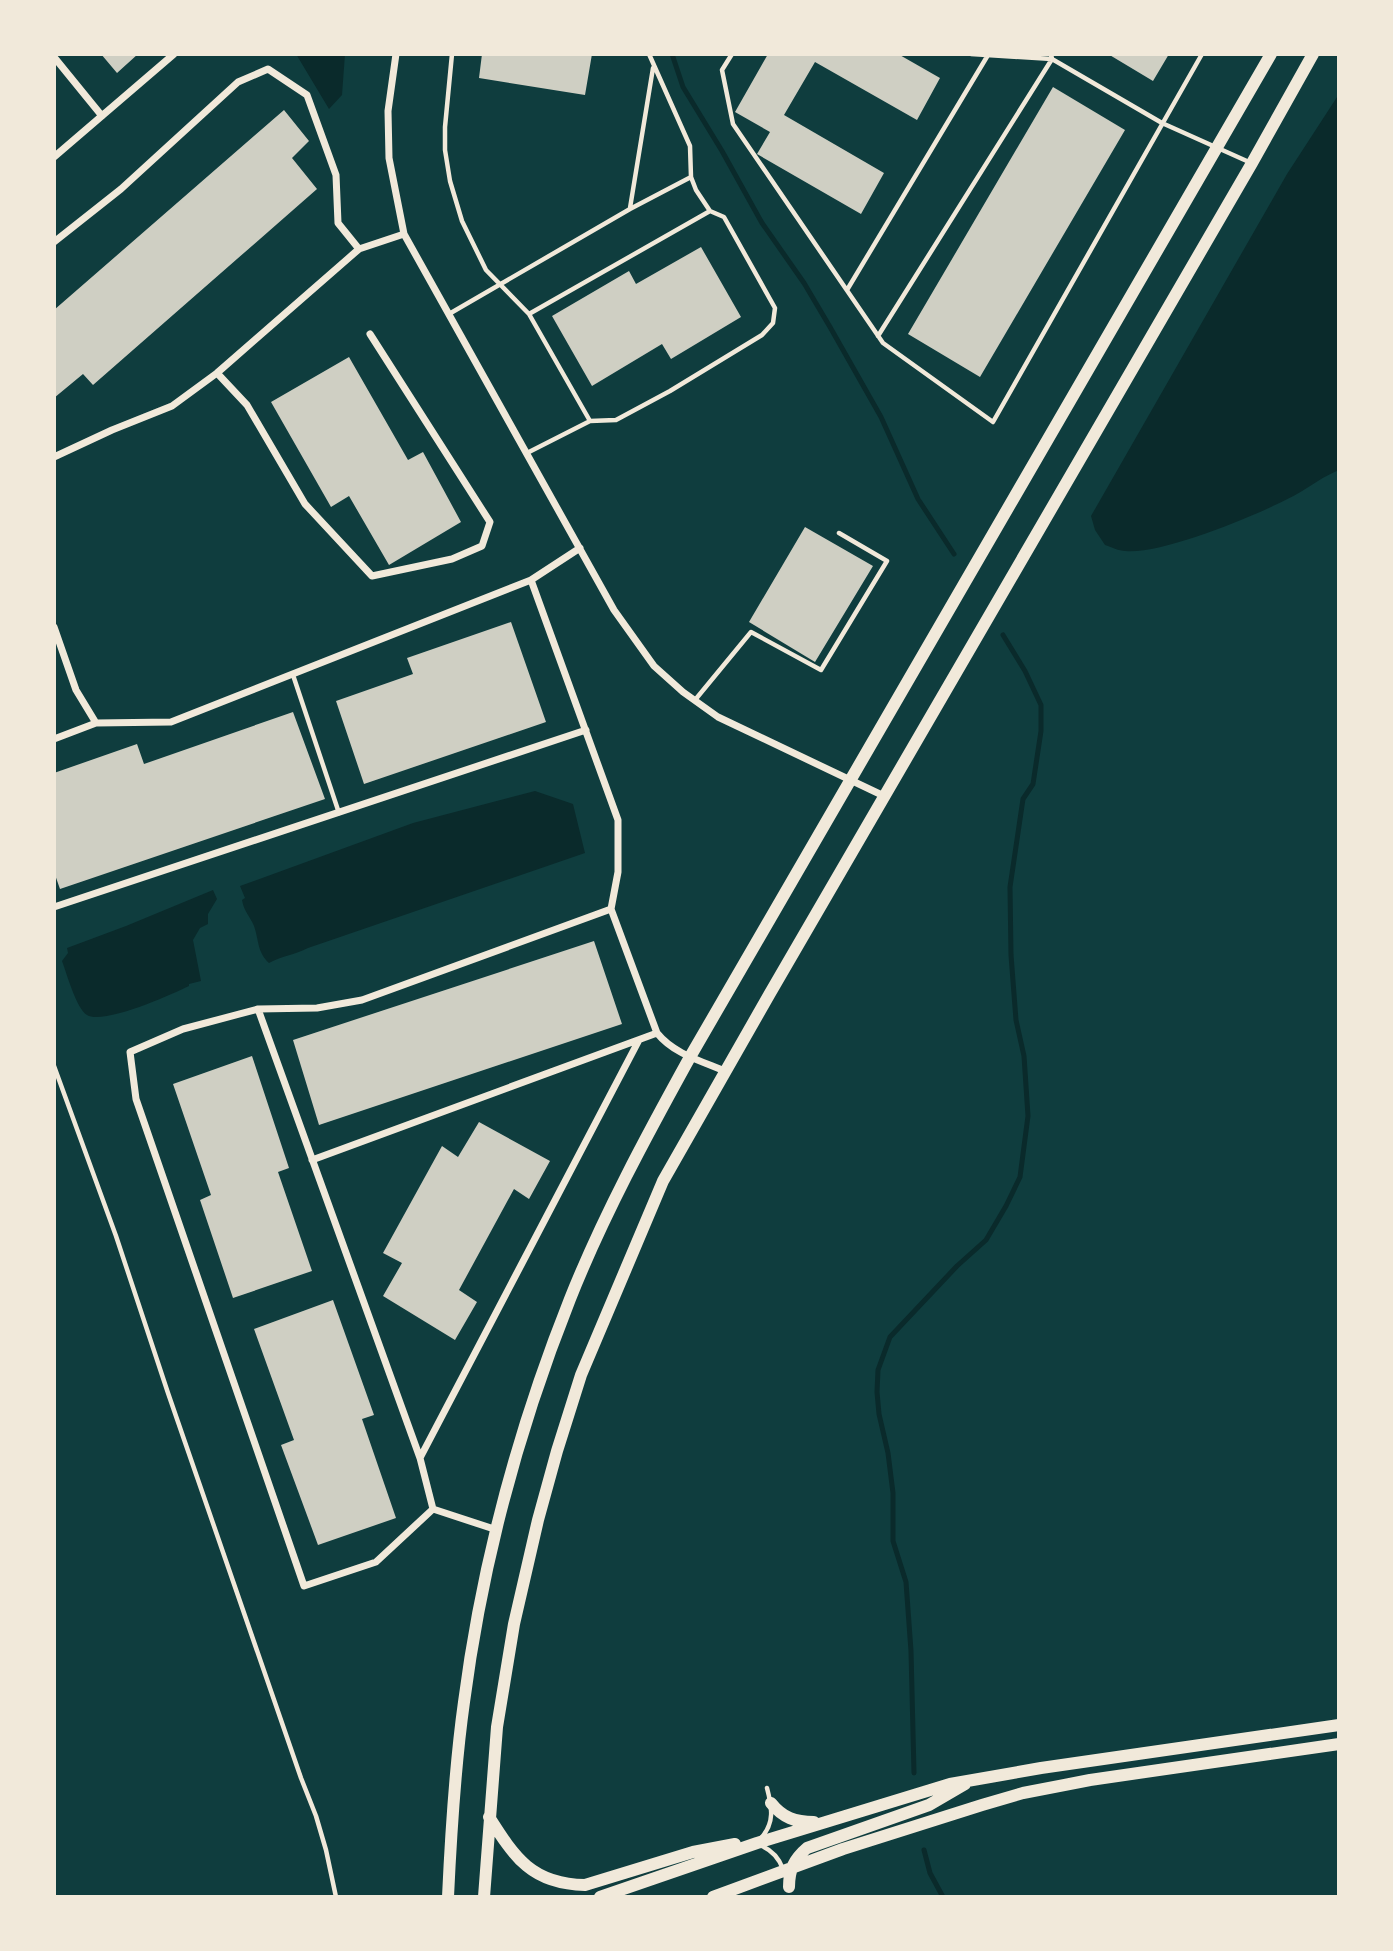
<svg xmlns="http://www.w3.org/2000/svg" width="1393" height="1951" font-family="Karla,sans-serif">
	<rect width="100%" height="100%" fill="#0f3d3e"/>
	<!-- water -->
	<path fill="#0a2a2b" d="M296 54H345L342 95 329 109Z
		M1339 94V470C1324 476 1311 486 1297 494 1263 513 1163 555 1125 551 1119 551 1111 547 1105 545L1095 530 1091 516 1287 174Z
		M535 791 573 804 585 853 308 948C295 955 281 956 269 963 257 952 259 940 254 926 250 916 244 912 242 900L245 898 240 886 413 823Z
		M213 890 217 899 208 914V924L200 928 193 940 201 981 189 984V986C171 995 103 1025 87 1015 76 1008 67 974 62 961L68 953 67 948 126 926Z"/>
	<g fill="none" stroke-linecap="round" stroke-linejoin="round">
		<!-- stream -->
		<path stroke="#0a2a2b" stroke-width="5" d="M672 54 683 87 722 151 762 223 804 283 830 327 881 417 918 499 954 554
			M914 1773 911 1651 906 1582 893 1541V1493L888 1453 879 1414 877 1392 878 1370 890 1337 957 1266 986 1240 1006 1206 1020 1177 1028 1116 1024 1056 1016 1020 1011 955 1010 887 1023 799 1033 784 1041 731V705L1025 671 1003 635
			M924 1850 930 1873 943 1897"/>
	</g>
	<!-- building -->
	<path fill="#cfcfc3" d="M101 54H138L117 73Z
		M482 54H592L585 95 479 78Z
		M768 54H898L940 78 917 120 815 62 784 115 884 173 861 214 757 154 770 132 735 112Z
		M1108 54H1169L1153 81Z
		M1053 87 1125 130 980 377 908 334Z
		M284 110 309 141 292 158 317 189 93 385 83 374 54 398V310Z
		M701 247 741 317 671 359 662 344 592 386 552 316 629 271 636 284Z
		M349 357 408 460 423 452 461 522 389 565 349 496 331 507 271 402Z
		M805 527 873 566 815 662 749 622Z
		M511 622 546 722 364 784 336 701 413 674 407 658Z
		M293 712 325 799 60 889 54 872V773L137 744 144 764Z
		M594 941 622 1024 319 1125 293 1040Z
		M252 1056 289 1168 278 1172 312 1271 233 1298 200 1200 211 1195 173 1084Z
		M479 1122 550 1161 529 1199 514 1189 459 1290 477 1302 455 1340 383 1296 402 1263 383 1253 442 1146 458 1157Z
		M333 1300 374 1415 362 1419 396 1518 318 1545 281 1445 294 1440 254 1329Z"/>
	<g fill="none" stroke-linecap="round" stroke-linejoin="round">
		<!-- service -->
		<path stroke="#f1e9da" stroke-width="4.5" d="M452 54 445 127V150L450 181 462 221 486 270 529 314 590 421
			M732 54 722 70 733 124 883 343 993 422 1202 54
			M971 54 1052 59 1162 123 1249 162
			M630 208 653 68
			M847 290 988 55
			M449 314 630 209 691 177
			M529 314 710 211
			M878 336 1052 59 1051 54
			M527 453 590 421 616 420 670 391 762 335 773 323 775 308 724 217 710 211 696 190 691 177 690 146 649 54
			M293 675 339 813
			M695 700 751 632 821 670 887 561 839 533
			M54 1066 116 1236 168 1393 301 1778 316 1816 326 1850 336 1897
			M761 1838C775 1823 772 1807 767 1788
			M762 1846C773 1851 779 1858 783 1869"/>
		<!-- minor -->
		<path stroke="#f1e9da" stroke-width="7" d="M396 54 388 111 389 158 404 234 614 610 654 666 683 692 718 717 884 796
			M54 57 102 116
			M54 157 174 54
			M54 242 121 189 238 82 268 69 307 95 336 175 338 223 359 249
			M217 373 247 405 305 504 372 576 452 559 482 546 490 522 370 334
			M54 457 112 430 172 406 217 373 359 249 404 234
			M531 580 618 820V872L611 909
			M54 627 76 690 96 723
			M54 739 96 723 171 722 531 580 580 548
			M54 907 586 730
			M258 1009 420 1458 433 1509
			M312 1160 657 1033
			M420 1458 639 1040
			M497 1530 433 1509 376 1562 304 1586 136 1099 130 1052 183 1029 258 1009 317 1008 362 1000 611 909 657 1033C674 1054 701 1061 725 1071"/>
		<!-- secondary -->
		<path stroke="#f1e9da" stroke-width="12" d="M771 1803C783 1818 795 1822 814 1822
			M489 1817C515 1858 532 1884 585 1885L693 1852 735 1844
			M789 1887C789 1870 794 1859 807 1848L929 1805 965 1784
			M448 1897C451 1832 455 1766 464 1702 482 1564 519 1427 570 1299 603 1216 647 1135 690 1057L1271 54
			M484 1897 497 1727 514 1624 538 1520 557 1451 581 1375 663 1181 769 995 1252 163 1313 54
			M600 1897 757 1843 950 1784 1041 1768 1339 1725
			M713 1897 843 1849 982 1805 1023 1793 1090 1780 1339 1744"/>
	</g>
	<!-- border -->
	<rect width="1393" height="1951" fill="none" stroke="#f1e9da" stroke-width="112"/>
</svg>
